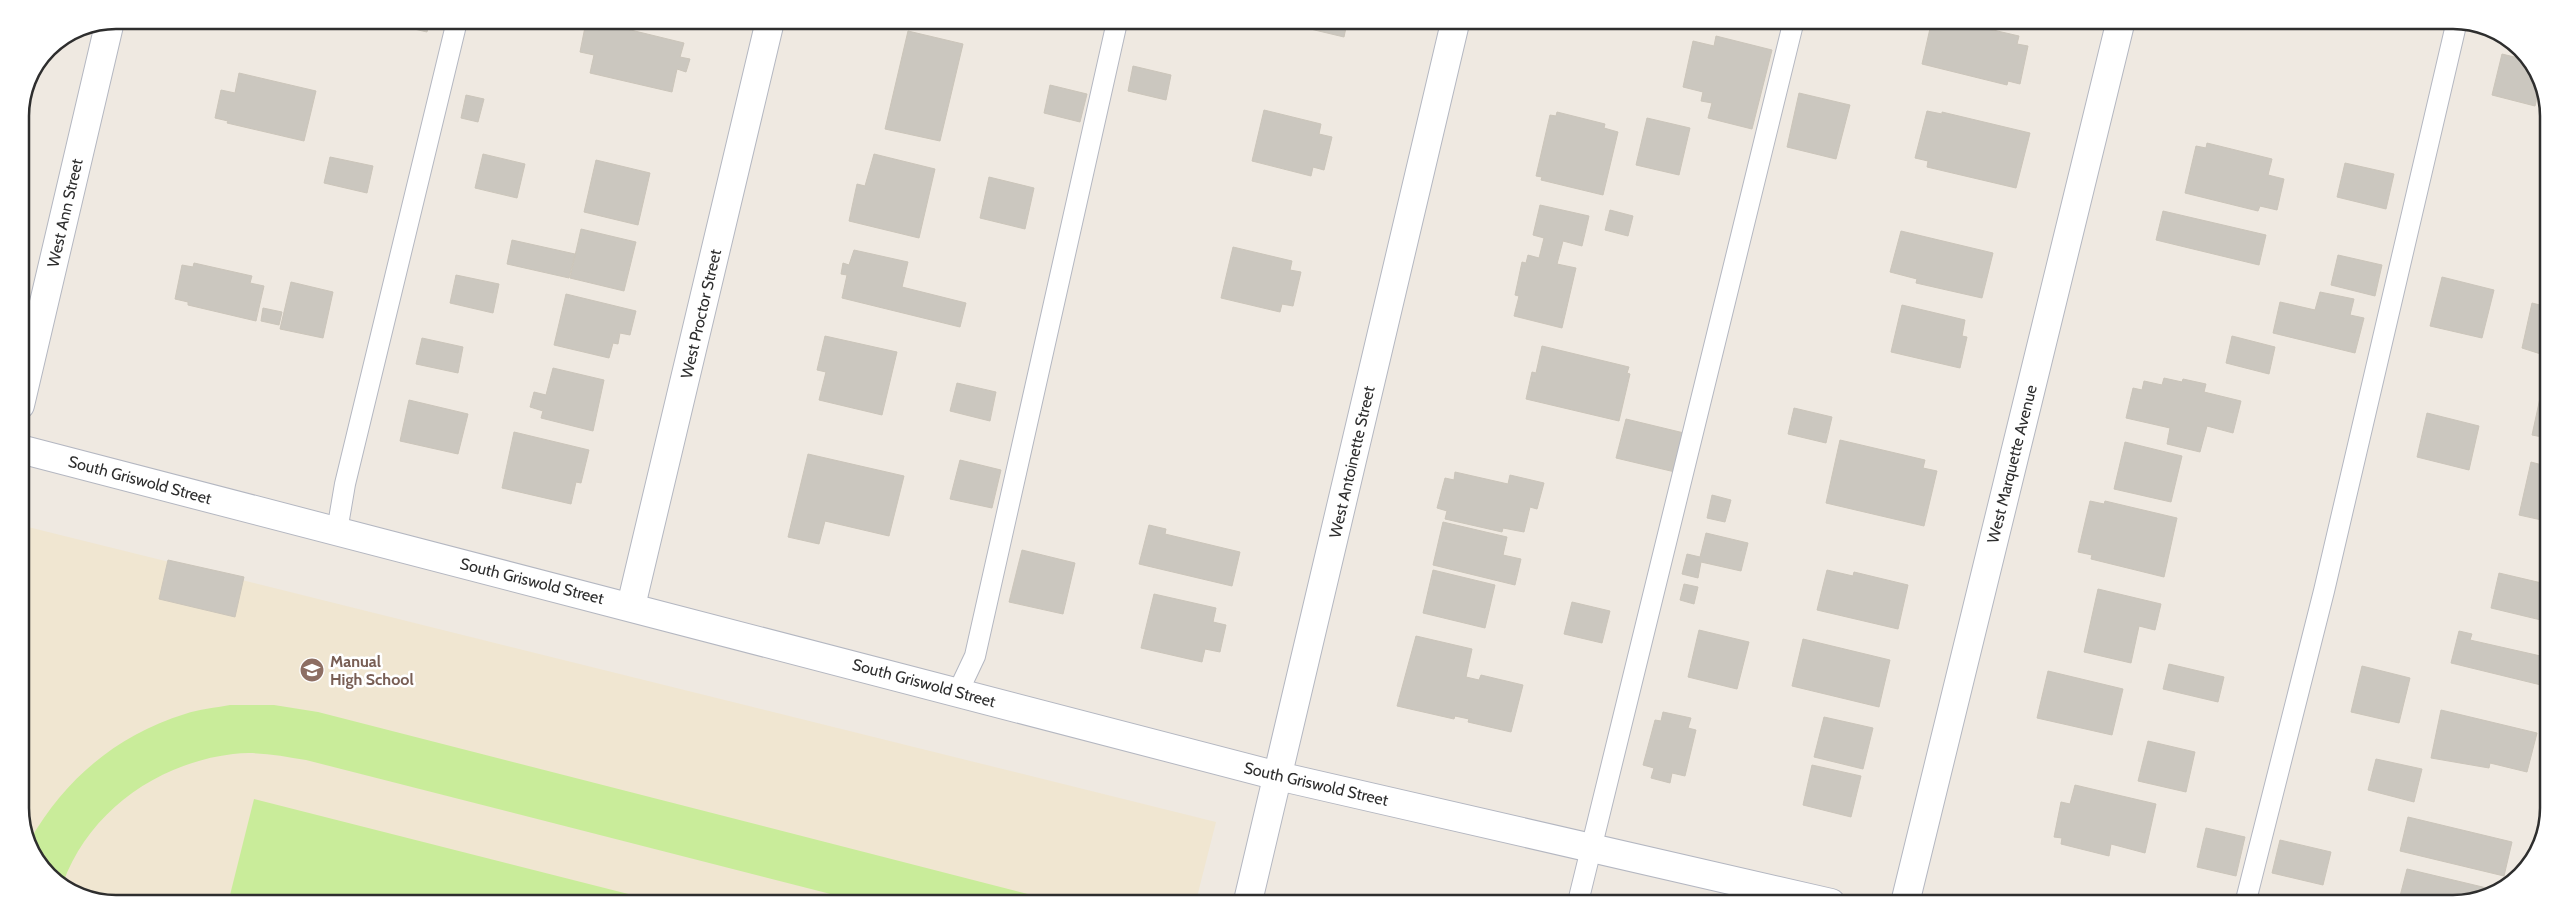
<svg xmlns="http://www.w3.org/2000/svg" width="2569" height="924" font-family="Cabin,sans-serif">
	<rect width="100%" height="100%" fill="#efe9e1"/>
	<!-- education -->
	<path fill="#f0e6d1" d="M20 525 1216 822 1196 901 85 899 40 867 20 815Z"/>
	<!-- pitch -->
	<path fill="#c9ec9a" d="M230 705H274L318 712 1055 901H858L306 760C282 756 258 751 233 754 158 763 89 811 63 883L40 867 30 840C65 779 117 735 185 714 199 709 215 708 230 705Z
		M254 799 652 900 229 899Z"/>
	<!-- building -->
	<path fill="#cbc7bf" stroke="#cbc5ba" d="M389 21H430L427 32 388 23Z
		M1281 22 1347 23 1344 37Z
		M602 23 684 43 680 57 690 59 686 72 677 69 672 92 590 73 594 55 580 52 585 27 600 30Z
		M1931 24H1967L2019 36 2017 44 2028 46 2020 84 2008 81 2007 85 1922 64Z
		M908 31 963 44 940 141 885 129Z
		M1716 36 1772 50 1752 129 1708 118 1712 103 1701 101 1703 92 1683 87 1693 41 1714 46Z
		M2502 54 2531 61 2540 85 2535 106 2492 95Z
		M1133 66 1171 75 1166 100 1128 91Z
		M239 73 316 91 304 141 227 123 228 121 215 118 221 90 235 93Z
		M1050 85 1087 94 1080 122 1044 113Z
		M1799 93 1850 105 1836 159 1787 147Z
		M466 95 484 99 478 122 461 118Z
		M1264 110 1321 124 1319 134 1332 137 1324 170 1313 167 1311 176 1252 161Z
		M1927 111 1942 114V112L2030 133 2016 188 1927 167 1928 161 1915 158Z
		M1557 112 1605 124 1604 128 1618 132 1603 195 1541 180 1542 177 1536 176 1550 115 1556 116Z
		M1647 118 1690 128 1679 175 1636 165Z
		M2207 143 2272 159 2268 175 2284 179 2277 210 2260 206 2258 211 2185 193 2196 146 2206 148Z
		M483 154 525 164 517 198 475 188Z
		M874 154 935 169 919 238 849 221 857 184 865 186Z
		M330 157 373 166 367 193 324 183Z
		M596 160 650 173 638 225 584 212Z
		M2345 163 2394 174 2386 209 2337 197Z
		M989 177 1034 188 1025 229 980 218Z
		M1540 205 1589 216 1582 246 1563 241 1557 264 1576 268 1562 328 1514 316 1519 296 1515 295 1522 262 1526 263 1528 255 1539 258 1544 238 1533 235Z
		M1610 210 1633 216 1628 236 1605 230Z
		M2163 211 2266 235 2259 265 2156 240Z
		M581 229 636 242 624 291 570 278Z
		M1901 231 1993 253 1982 298 1916 283 1917 279 1890 272Z
		M512 240 575 254 569 278 507 264Z
		M1233 247 1292 261 1290 270 1301 272 1293 306 1282 304 1280 312 1221 298Z
		M854 250 908 262 902 287 966 303 960 327 842 298 847 275 841 274 843 263 849 265Z
		M2338 255 2382 265 2375 296 2331 285Z
		M194 263 252 276 250 283 264 286 256 321 188 305V302L175 299 182 265 193 267Z
		M456 275 499 284 493 313 450 303Z
		M2442 277 2494 290 2482 338 2430 326Z
		M291 282 333 292 323 338 280 329Z
		M2320 292 2354 299 2350 315 2364 318 2355 353 2273 333 2280 302 2315 310Z
		M566 294 636 311 630 335 620 333 618 344 613 343 609 358 554 345Z
		M2546 298H2548L2547 356 2522 348 2532 303 2544 306Z
		M1902 305 1965 320 1962 336 1967 337 1960 368 1891 352Z
		M263 308 282 312 279 325 261 321Z
		M825 336 897 352 882 415 819 400 826 372 817 370Z
		M2232 336 2275 347 2269 374 2226 363Z
		M422 338 463 347 458 373 416 364Z
		M1542 346 1629 367 1627 373 1630 374 1619 421 1526 399 1532 372 1536 373Z
		M553 368 604 380 593 431 541 418 543 411 530 407 534 392 546 395Z
		M2164 378 2182 382 2183 379 2206 384 2204 392 2241 401 2233 433 2207 426 2200 452 2167 444 2170 428 2126 418 2133 388 2142 390 2144 381 2162 385Z
		M957 383 996 392 990 421 950 411Z
		M2542 389 2547 390V438L2532 435Z
		M409 400 468 414 458 454 400 441Z
		M1794 408 1832 417 1826 443 1788 434Z
		M2427 413 2479 426 2469 470 2417 457Z
		M1626 419 1684 433 1675 472 1616 458Z
		M514 432 589 450 581 483 576 482 571 504 502 488Z
		M1840 440 1925 460 1923 468 1937 471 1924 526 1826 503Z
		M2125 442 2182 456 2171 502 2114 489Z
		M808 454 904 476 889 536 825 521 819 544 788 537Z
		M960 460 1001 470 992 508 950 499Z
		M2531 462 2546 466V521L2519 515Z
		M1455 472 1508 484 1510 475 1544 483 1537 509 1530 507 1524 532 1503 528 1502 532 1445 519 1447 511 1437 508 1445 478 1454 480Z
		M1712 495 1731 500 1725 522 1707 518Z
		M2090 501 2104 504 2105 501 2177 518 2164 577 2091 559 2092 555 2078 552Z
		M1443 522 1507 537 1503 555 1521 559 1515 585 1433 565Z
		M1149 525 1166 529 1165 534 1240 552 1232 586 1139 564Z
		M1706 533 1748 543 1741 571 1701 562 1698 578 1682 574 1687 554 1700 557Z
		M1022 550 1075 563 1063 614 1009 602Z
		M168 560 244 577 235 617 159 599Z
		M1433 570 1495 585 1485 628 1423 613Z
		M1827 570 1853 576 1854 572 1908 585 1898 629 1817 610Z
		M2499 573 2546 584 2545 621 2491 608Z
		M1684 584 1698 587 1694 604 1680 600Z
		M2098 589 2161 604 2155 630 2139 626 2131 663 2084 652Z
		M1154 594 1216 608 1213 622 1226 625 1220 652 1205 649 1202 662 1141 648Z
		M1572 602 1610 611 1602 643 1564 634Z
		M1699 630 1749 642 1737 689 1688 677Z
		M2459 631 2472 634 2470 640 2545 657V686L2451 663Z
		M1416 636 1472 649 1466 677 1479 680 1481 675 1523 685 1511 732 1468 722 1469 719 1455 716 1454 719 1397 706Z
		M1803 639 1890 660 1879 707 1792 686Z
		M2169 664 2224 677 2218 702 2163 689Z
		M2362 666 2410 678 2399 723 2351 712Z
		M2048 671 2123 689 2112 735 2037 718Z
		M2441 710 2537 733 2527 772 2490 763 2489 768 2431 758Z
		M1663 712 1691 718 1688 728 1696 730 1685 776 1672 773 1670 783 1651 778 1654 768 1643 765 1655 720 1661 721Z
		M1824 717 1873 728 1863 769 1814 757Z
		M2148 741 2195 752 2186 792 2138 781Z
		M2376 759 2422 769 2414 802 2368 790Z
		M1812 765 1861 776 1851 817 1803 805Z
		M2075 785 2156 804 2145 853 2111 844 2109 856 2061 844 2062 838 2054 837 2061 802 2070 804Z
		M2408 817 2512 842 2504 876 2400 851Z
		M2206 828 2245 837 2236 876 2197 867Z
		M2280 840 2331 852 2323 885 2272 873Z
		M2407 869 2491 889 2490 892 2454 904H2398Z"/>
	<g fill="none" stroke-linecap="round" stroke-linejoin="round">
		<defs>
			<path id="lane" d="M337 531 345 484 457 21
				M958 692 975 656 1117 22
				M1578 902 1793 24
				M2245 904 2324 591 2456 25"/>
			<path id="street" d="M20 405 110 21
				M631 606 770 21
				M1248 901 1455 23
				M1905 903 2120 24"/>
			<path id="secondary" d="M20 449 1278 776 1831 903"/>
		</defs>
		<!-- lane casing -->
		<use href="#lane" stroke="#b4b7c1" stroke-width="22"/>
		<!-- street casing -->
		<use href="#street" stroke="#b4b7c1" stroke-width="30"/>
		<!-- secondary casing -->
		<use href="#secondary" stroke="#b4b7c1" stroke-width="30"/>
		<!-- lane -->
		<use href="#lane" stroke="#fff" stroke-width="20"/>
		<!-- street -->
		<use href="#street" stroke="#fff" stroke-width="28"/>
		<!-- secondary -->
		<use href="#secondary" stroke="#fff" stroke-width="28"/>
	</g>
	<!-- icons -->
	<defs>
		<symbol id="school-disc" viewBox="-11 -11 22 22"><circle r="9.5" fill="#8d6e63" stroke="#fff"/><path d="M0-5L7-2L0 1L-7-2ZM-4 1L0 2.5L4 1V4Q0 6-4 4Z" fill="#fff"/></symbol>
	</defs>
	<g fill-rule="evenodd">
		<use href="#school-disc" x="298" y="656" width="28" height="28"/>
	</g>
	<g text-anchor="middle" dominant-baseline="central" stroke-width="5" stroke-linejoin="round" paint-order="stroke">
		<!-- street labels -->
		<g font-size="16" fill="#2e2e2e" stroke="#fff">
			<text transform="translate(65 213) rotate(-77)">West Ann Street</text>
			<text transform="translate(701 314) rotate(-77)">West Proctor Street</text>
			<text transform="translate(1352 462) rotate(-77)">West Antoinette Street</text>
			<text transform="translate(2012 464) rotate(-76)">West Marquette Avenue</text>
			<text transform="translate(140 480) rotate(15)">South Griswold Street</text>
			<text transform="translate(532 581) rotate(14)">South Griswold Street</text>
			<text transform="translate(924 683) rotate(15)">South Griswold Street</text>
			<text transform="translate(1316 784) rotate(13)">South Griswold Street</text>
		</g>
		<!-- education labels -->
		<g font-size="16" font-weight="bold" fill="#785e54" stroke="#fff" text-anchor="start">
			<text x="330" y="661">Manual<tspan x="330" dy="18">High School</tspan></text>
		</g>
	</g>
	<!-- crop -->
	<path d="M0 0H2569V924H0ZM116 29H2453A87 87 0 0 1 2540 116V808A87 87 0 0 1 2453 895H116A87 87 0 0 1 29 808V116A87 87 0 0 1 116 29Z" fill="#fff" fill-rule="evenodd"/>
	<path fill="none" stroke="#2e2e2e" stroke-width="2.5" d="M116 29H2453A87 87 0 0 1 2540 116V808A87 87 0 0 1 2453 895H116A87 87 0 0 1 29 808V116A87 87 0 0 1 116 29Z"/>
</svg>
